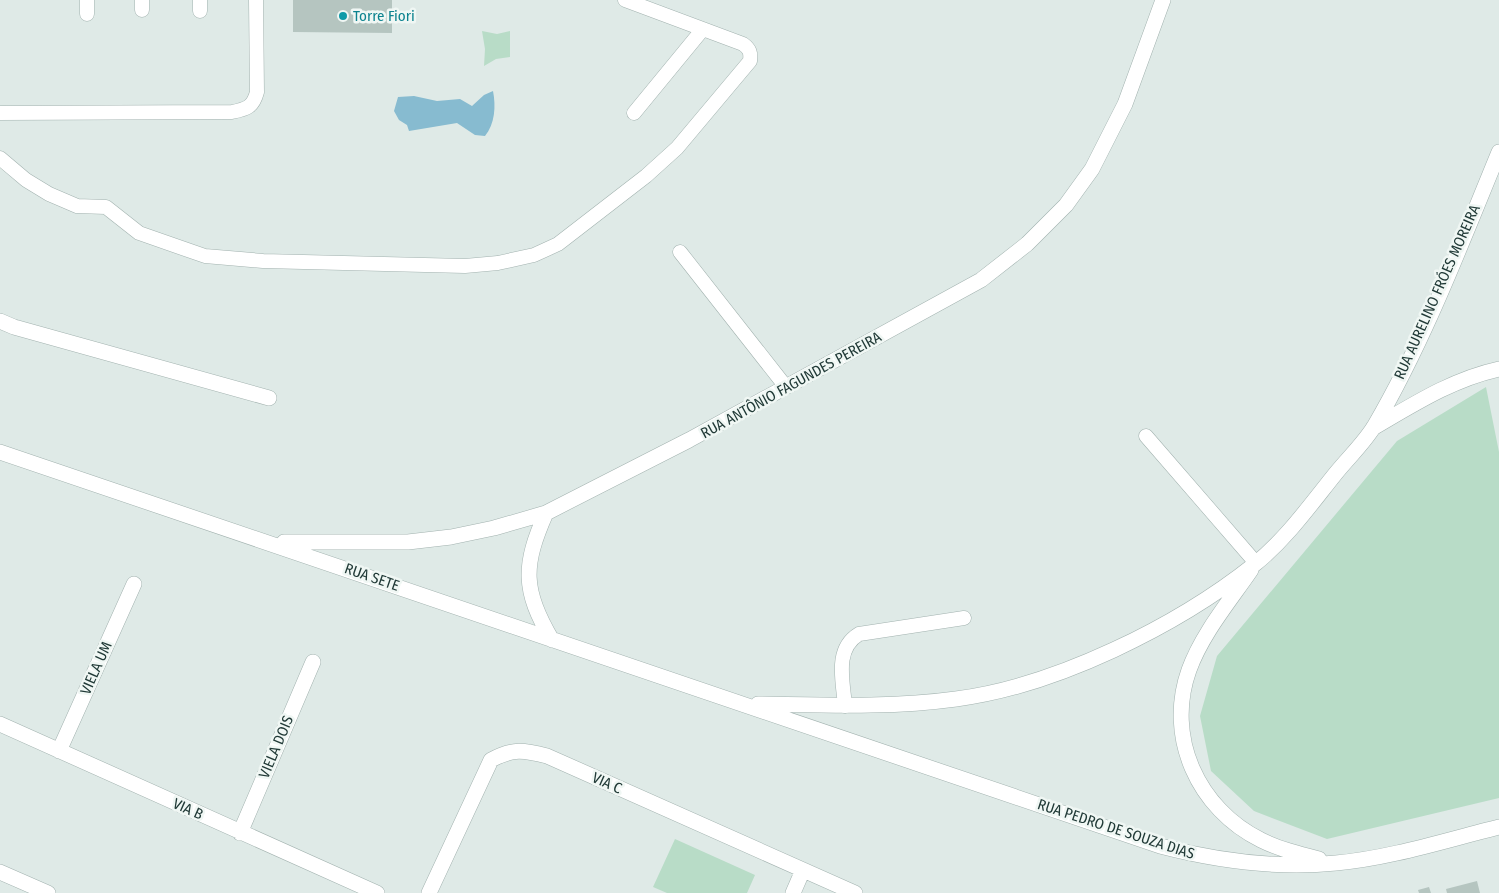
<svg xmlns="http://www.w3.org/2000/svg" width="1499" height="893" font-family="'Fira Sans Condensed',sans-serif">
	<rect width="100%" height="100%" fill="#dfeae7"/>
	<!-- green -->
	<path fill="#b8dcc7" d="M482 31 497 34 510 31V57L496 59 484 66 485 49Z
		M1486 387 1499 452V798L1327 839 1254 811 1211 771 1200 716 1217 656 1397 441Z
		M675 839 755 875 747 893H667L653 887Z"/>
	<!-- water -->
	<path fill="#87bbd0" d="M493 91C496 106 495 124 485 136L475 135 457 123 409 131 407 125 399 120 394 111 398 97 414 96 437 101 460 99 472 106 484 95Z"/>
	<!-- building -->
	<path fill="#b5c5c0" d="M293 0H392V33L293 32Z
		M1477 881 1480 893H1447L1446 889Z
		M1429 887 1431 893H1419L1418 890Z"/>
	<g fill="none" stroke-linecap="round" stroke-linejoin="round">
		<defs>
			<path id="lane" d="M87 0V14
				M200 0V11
				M142 10V0
				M0 113 232 112C247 109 253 107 257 92L256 0
				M634 113 703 29
				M0 158 26 180 49 194 77 206 106 207 139 233 205 256 263 261 465 266 498 263 534 255 558 244 646 176 677 148 750 61C751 53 750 49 743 44L625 0
				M680 252 786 387
				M1146 436 1256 563
				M845 706C843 681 834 649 859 634L964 618"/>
			<path id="street" d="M0 321 14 327 269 398
				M1373 428C1414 404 1453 379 1499 369
				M0 452 1160 846C1218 861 1276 869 1336 863 1391 858 1446 840 1499 827
				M546 513C523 565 522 590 552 640
				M284 542H408L451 537 494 528 546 513 689 440 981 280 1027 244 1066 205 1092 169 1125 104 1163 0
				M1251 570C1229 602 1202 634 1189 670 1165 737 1198 809 1261 840 1279 849 1299 854 1319 859
				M758 704C824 705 890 708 956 699 1056 686 1177 626 1255 564 1287 538 1311 504 1336 473 1349 457 1365 442 1375 425 1425 339 1461 244 1499 152
				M0 724 377 893
				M59 751 134 584
				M240 833 313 662
				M0 872 48 893
				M429 893 491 760C513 748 524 750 547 756L855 893
				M793 893 803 870"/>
		</defs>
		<!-- lane casing -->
		<use href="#lane" stroke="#a2b2af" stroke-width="15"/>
		<!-- street casing -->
		<use href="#street" stroke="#a2b2af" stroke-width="16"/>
		<!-- lane -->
		<use href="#lane" stroke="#fff" stroke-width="14"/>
		<!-- street -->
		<use href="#street" stroke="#fff" stroke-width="15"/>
	</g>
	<!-- markers -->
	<circle fill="#0f9aa8" stroke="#f0f7f4" stroke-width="2" cx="343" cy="16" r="5"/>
	<g text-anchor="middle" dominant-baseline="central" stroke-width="5" stroke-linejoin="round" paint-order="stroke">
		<!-- culture labels -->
		<g font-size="15" fill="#0d838f" stroke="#f0f7f4" text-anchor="start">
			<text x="353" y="16">Torre Fiori</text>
		</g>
		<!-- street labels -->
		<g font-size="15" fill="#213a37" stroke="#f0f7f4">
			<text transform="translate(1437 292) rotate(-66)">RUA AURELINO FRÓES MOREIRA</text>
			<text transform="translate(791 385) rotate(-29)">RUA ANTÔNIO FAGUNDES PEREIRA</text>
			<text transform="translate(372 577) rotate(19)">RUA SETE</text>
			<text transform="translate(96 668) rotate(-66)">VIELA UM</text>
			<text transform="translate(276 747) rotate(-67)">VIELA DOIS</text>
			<text transform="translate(607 783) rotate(24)">VIA C</text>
			<text transform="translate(188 809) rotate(24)">VIA B</text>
			<text transform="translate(1116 829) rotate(18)">RUA PEDRO DE SOUZA DIAS</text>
		</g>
	</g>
</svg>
